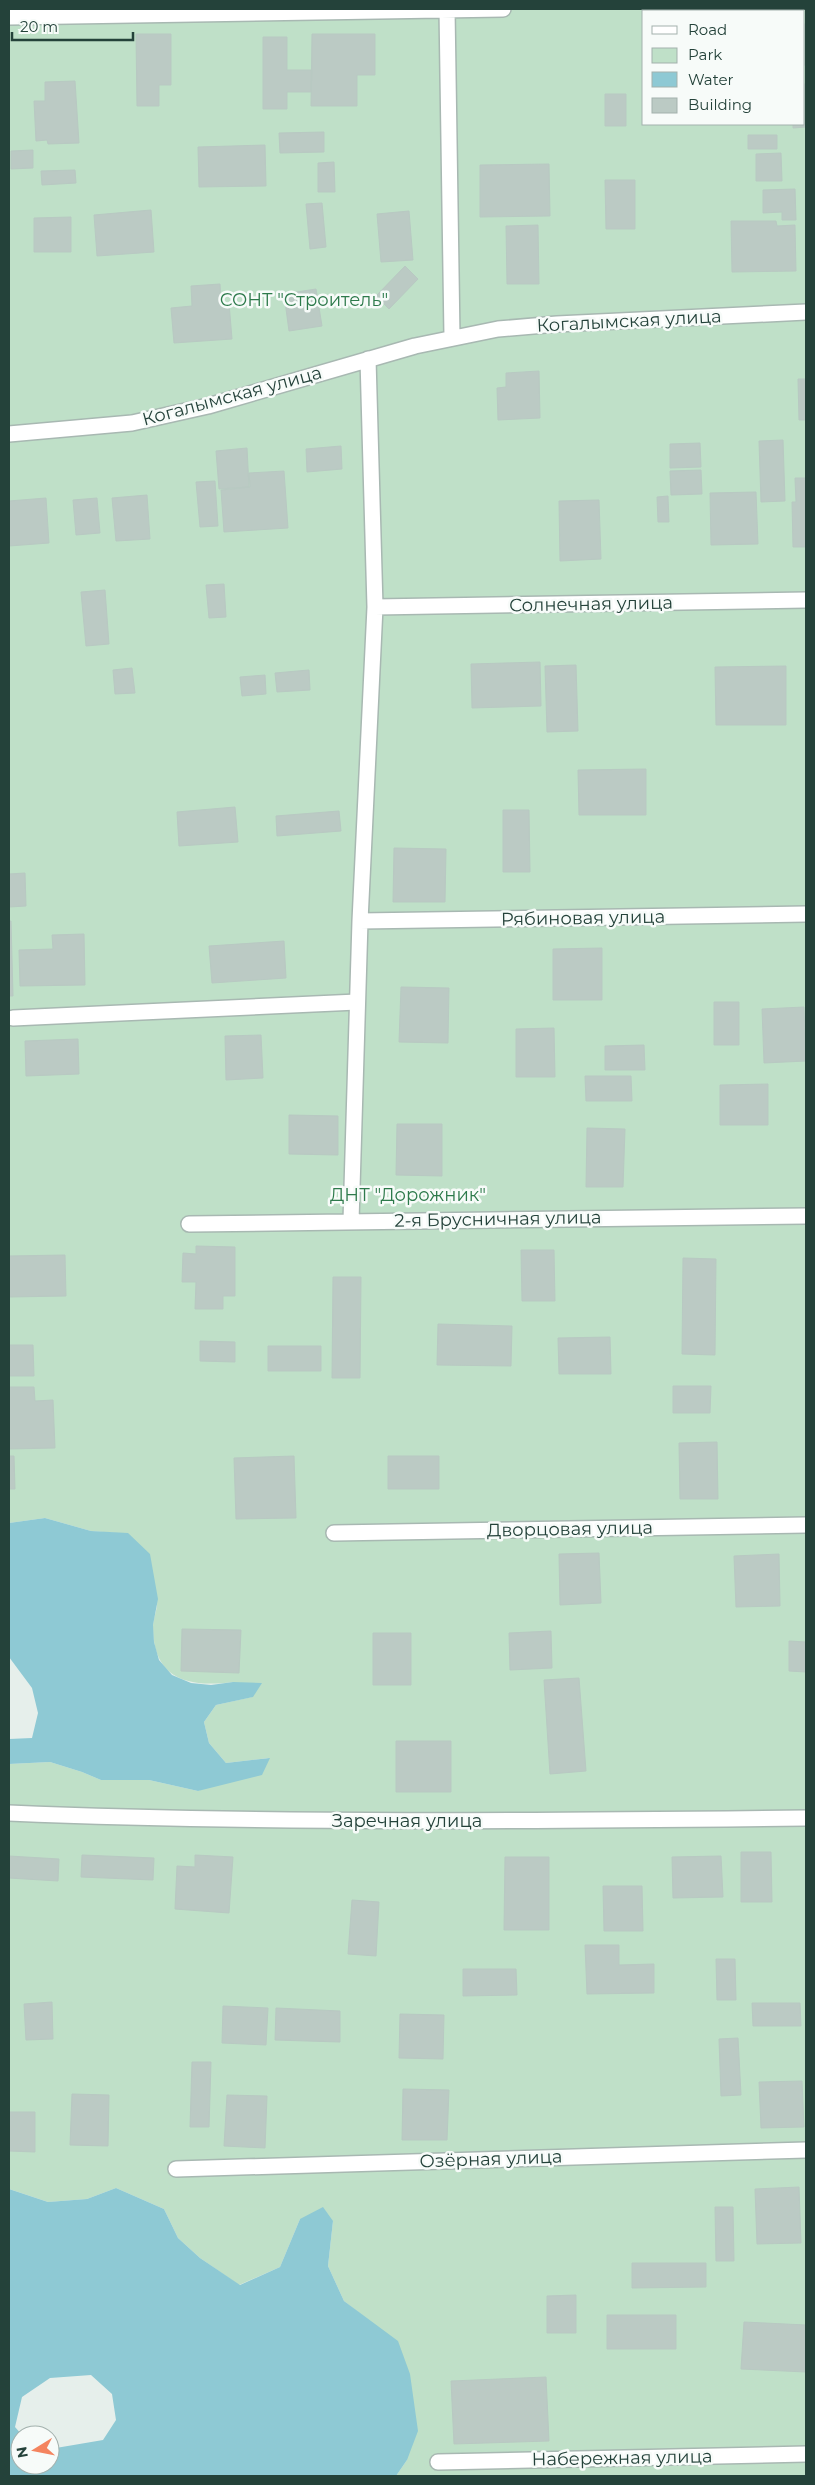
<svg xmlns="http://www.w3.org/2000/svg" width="815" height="2485" font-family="Montserrat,sans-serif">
	<rect width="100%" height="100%" fill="#e6efeb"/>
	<!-- green -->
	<path fill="#bfe0c8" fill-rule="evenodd" d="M9 9H806V2476H396L407 2460 367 2319 344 2301 328 2266 333 2221 300 2219 280 2267 239 2285 200 2258 178 2238 164 2209 116 2188 87 2199 48 2202 9 2189V1764L50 1762 82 1772 101 1780H149L198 1791 269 1758 226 1763 209 1743 204 1722 216 1705 252 1697 233 1682C188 1688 153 1679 153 1627 153 1618 158 1609 157 1600 157 1591 133 1545 128 1534L91 1531 45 1518 9 1523ZM644 11H804V124H644Z"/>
	<!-- water -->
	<path fill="#8ec9d4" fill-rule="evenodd" d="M45 1518 91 1531 128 1533 150 1554 158 1599 153 1625 154 1642 159 1660 172 1675 191 1683 211 1685 233 1682 262 1683 253 1697 216 1705 204 1722 209 1743 226 1763 270 1758 262 1775 198 1791 149 1780H101L82 1772 50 1762 9 1764V1739L32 1738 38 1713 32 1688 9 1657V1523Z
		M116 2188 164 2209 178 2238 200 2258 240 2285 280 2267 300 2219 323 2207 333 2221 328 2266 344 2301 398 2341 410 2374 418 2431 407 2460 396 2476H9V2189L48 2202 87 2199ZM91 2375 112 2394 116 2420 103 2440 50 2449V2465H20V2435H22L15 2427 22 2397 50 2378Z"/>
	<!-- building -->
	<path fill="#bbcac4" stroke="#b8c9c2" d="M804 24H806V65H804Z
		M136 34H171V85H159V106H137Z
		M312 34H375V75H357V106H311Z
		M263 37H287V70H312L311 92H287V109H263Z
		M75 81 79 143 48 144 47 140 36 141 34 101H45V82Z
		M804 84H806V127L793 128V124H804Z
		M605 94H626V126H605Z
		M324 132V152L280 153 279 133Z
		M748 135H777V149H748Z
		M265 145 266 186 199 187 198 147Z
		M33 150V168L11 169V151Z
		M781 153 782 181H756V154Z
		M334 162 335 192H318V163Z
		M549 164 550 216 480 217V165Z
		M75 170 76 183 42 185 41 171Z
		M605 180H635V229H606Z
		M795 189 796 220H782V212L763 213V190Z
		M322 203 326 247 310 249 306 204Z
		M151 210 154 252 97 256 94 215Z
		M409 211 413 260 381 262 377 214Z
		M71 217V252H34V218Z
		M731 221H776L777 226 795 225 796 271 732 272Z
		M538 225 539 284H507L506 226Z
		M405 266 418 279 389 309 376 296Z
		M220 284 221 304 229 303 232 339 174 343 171 308 192 306 191 286Z
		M316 289 322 326 289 331 284 294Z
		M539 371 540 418 498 420 497 388 506 387V373Z
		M798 379H806V420H799Z
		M783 440 785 501 761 502 759 441Z
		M700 443 701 467 670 468V444Z
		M341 446 342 469 307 472 306 449Z
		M247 448 249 487 219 489 216 451Z
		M701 470 702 494 671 495 670 471Z
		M284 471 288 528 224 532 221 490 250 487 249 473Z
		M795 478H806V547H793L792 502H796Z
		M215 481 218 526 200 527 196 482Z
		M756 492 758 544 711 545 710 493Z
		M147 495 150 539 116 541 112 498Z
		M668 496 669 522H658L657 497Z
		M46 498 49 543 9 546V501Z
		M97 498 100 533 76 535 73 500Z
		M599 500 601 559 560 561 559 501Z
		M224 584 226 617 209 618 206 585Z
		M105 590 109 644 86 646 81 592Z
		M540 662 541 706 472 708 471 664Z
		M576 665 578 731 547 732 545 666Z
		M786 666V725H716L715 667Z
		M132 668 135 693 115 694 113 670Z
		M309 670 310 690 277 692 275 673Z
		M265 675 266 694 242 696 240 677Z
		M646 769V815H579L578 770Z
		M235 807 238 842 179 846 177 812Z
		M503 810H529L530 872H503Z
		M339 811 341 831 277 836 276 816Z
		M394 848 446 849 445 902H393Z
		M25 873 26 906 9 907V874Z
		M9 921H11L13 996H9Z
		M84 934 85 985 20 986 19 950 53 949 52 935Z
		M284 941 286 978 212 983 209 946Z
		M602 948V1000H553V949Z
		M401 987 449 988 448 1043 399 1042Z
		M714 1002H739V1045H714Z
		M804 1007 806 1061 764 1063 762 1009Z
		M554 1028 555 1077H516V1029Z
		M261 1035 263 1078 226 1080 225 1036Z
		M78 1039 79 1074 26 1076 25 1041Z
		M644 1045 645 1070H605V1046Z
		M585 1076H631L632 1101H586Z
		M768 1084V1125H720V1085Z
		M289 1115 338 1116V1155L289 1154Z
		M397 1124H442V1176L396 1175Z
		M587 1128 625 1129 623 1187H586Z
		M196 1246 235 1247V1296H223V1309H195L196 1282H182L183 1253 196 1254Z
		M521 1250H554L555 1301H522Z
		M65 1255 66 1296 9 1297V1256Z
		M683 1258 716 1259 715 1355 682 1354Z
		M333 1277H361L360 1378H332Z
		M438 1324 512 1326 511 1366 437 1365Z
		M610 1337 611 1374H559L558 1338Z
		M200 1341 235 1342V1362L200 1361Z
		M9 1345H33L34 1376H9Z
		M268 1346H321V1371H268Z
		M673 1386H711L710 1413H673Z
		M9 1387H34L35 1401 53 1400 55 1448 9 1449Z
		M717 1442 718 1499H680L679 1443Z
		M9 1456H14L15 1489H9Z
		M294 1456 296 1518 236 1519 234 1458Z
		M388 1456H439V1489H388Z
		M599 1553 601 1603 560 1605 559 1554Z
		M779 1554 780 1606 736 1607 734 1556Z
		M182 1629 241 1630 239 1673 181 1671Z
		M551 1631 552 1668 510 1670 509 1633Z
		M373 1633H411V1685H373Z
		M789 1641 806 1642V1672L789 1671Z
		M579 1678 586 1771 550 1774 544 1680Z
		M396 1741H451V1792H396Z
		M741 1852H771L772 1902H741Z
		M82 1855 154 1858 153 1880 81 1877Z
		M195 1855 233 1857 229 1913 175 1909 177 1866 195 1867Z
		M9 1856 59 1859 58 1881 9 1878Z
		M721 1856 723 1897 673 1898 672 1857Z
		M505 1857H549V1930H504Z
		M603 1886H642L643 1931H604Z
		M352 1900 379 1902 376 1956 348 1954Z
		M585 1945H619V1965L654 1964V1993L587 1994Z
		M716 1959H735L736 2000H717Z
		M463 1969H516L517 1995 463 1996Z
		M52 2002 53 2039 26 2040 24 2004Z
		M752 2003H800L801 2026H753Z
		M223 2006 268 2008 266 2045 222 2043Z
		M276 2008 340 2011V2042L275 2040Z
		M400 2014 444 2015 443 2059 399 2058Z
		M738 2038 741 2095 721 2096 719 2039Z
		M192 2062H211L209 2127H190Z
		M802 2081 804 2127 761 2128 759 2082Z
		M403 2089 449 2090 447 2140H402Z
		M72 2094 109 2095 108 2146 70 2145Z
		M227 2095 267 2096 265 2148 224 2146Z
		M9 2112H35V2152L9 2151Z
		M799 2187 801 2243 757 2244 755 2189Z
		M715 2207H733L734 2261H716Z
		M632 2263H706V2287L632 2288Z
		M576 2295V2333H547V2296Z
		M607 2315H676V2349H607Z
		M744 2322 806 2325V2372L741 2369Z
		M546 2377 549 2441 454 2444 451 2381Z"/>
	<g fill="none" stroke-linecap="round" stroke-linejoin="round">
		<defs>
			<path id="lane" d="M13 1018 357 1002"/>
			<path id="street" d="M447 9 452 337
				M9 17 503 9
				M9 434 132 423 208 406 415 346 498 329 557 324 806 312
				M375 607 806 600
				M360 921 806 914
				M351 1221 360 921 375 607 368 359
				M189 1224 806 1216
				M334 1533 806 1525
				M9 1813C274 1824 540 1821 806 1818
				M176 2169 806 2150
				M438 2462 806 2454"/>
		</defs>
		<!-- lane casing -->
		<use href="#lane" stroke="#a8b8b2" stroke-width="18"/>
		<!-- street casing -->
		<use href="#street" stroke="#a8b8b2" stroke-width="18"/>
		<!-- lane -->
		<use href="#lane" stroke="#fff" stroke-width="15"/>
		<!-- street -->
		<use href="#street" stroke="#fff" stroke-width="15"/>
	</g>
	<g text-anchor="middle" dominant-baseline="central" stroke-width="5" stroke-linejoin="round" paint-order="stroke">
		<!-- park labels -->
		<g font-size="18" fill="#2d7a4b" stroke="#f7fbf9">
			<text x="304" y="300">СОНТ "Строитель"</text>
			<text x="408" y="1195">ДНТ "Дорожник"</text>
		</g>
		<!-- street labels -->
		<g font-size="18" fill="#24423a" stroke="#f7fbf9">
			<text transform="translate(629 321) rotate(-3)">Когалымская улица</text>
			<text transform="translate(232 396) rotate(-15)">Когалымская улица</text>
			<text transform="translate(591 604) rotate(-1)">Солнечная улица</text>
			<text transform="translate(583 918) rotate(-1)">Рябиновая улица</text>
			<text transform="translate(498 1219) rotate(-1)">2-я Брусничная улица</text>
			<text transform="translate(570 1529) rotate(-1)">Дворцовая улица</text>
			<text x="407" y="1821">Заречная улица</text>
			<text transform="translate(491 2159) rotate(-2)">Озёрная улица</text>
			<text transform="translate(622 2458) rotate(-1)">Набережная улица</text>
		</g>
	</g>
	<!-- border -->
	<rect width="815" height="2485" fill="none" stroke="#24423a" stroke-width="20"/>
	<!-- legend -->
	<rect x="642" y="10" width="162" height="115" fill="#f7fbf9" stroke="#a3b1ad"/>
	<rect x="652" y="26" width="25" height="8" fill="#ffffff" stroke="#a3b1ad"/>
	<text x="688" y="35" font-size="15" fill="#24423a">Road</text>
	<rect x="652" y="48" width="25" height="15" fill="#bfe0c8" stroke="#a3b1ad"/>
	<text x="688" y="60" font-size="15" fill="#24423a">Park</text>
	<rect x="652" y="72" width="25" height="15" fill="#8ec9d4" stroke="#a3b1ad"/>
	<text x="688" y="85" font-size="15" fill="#24423a">Water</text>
	<rect x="652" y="98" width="25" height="15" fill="#bbcac4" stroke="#a3b1ad"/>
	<text x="688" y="110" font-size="15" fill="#24423a">Building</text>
	<!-- north arrow -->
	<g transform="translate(35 2450) rotate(260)"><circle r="24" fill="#f7fbf9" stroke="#a3b1ad"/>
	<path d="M0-4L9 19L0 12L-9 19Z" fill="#f4845f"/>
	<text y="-8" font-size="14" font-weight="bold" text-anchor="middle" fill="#24423a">N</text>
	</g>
	<!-- scale -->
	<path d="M12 32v8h121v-8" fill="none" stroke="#24423a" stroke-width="2.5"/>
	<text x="20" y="32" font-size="15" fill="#24423a" stroke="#f7fbf9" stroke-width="4" paint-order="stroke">20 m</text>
</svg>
